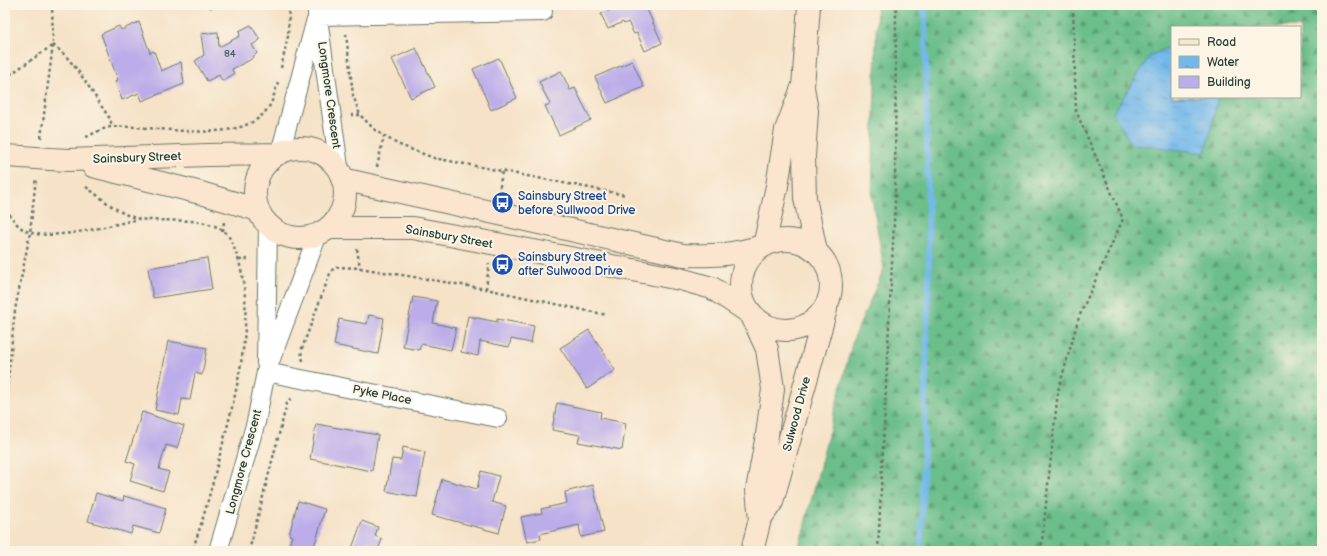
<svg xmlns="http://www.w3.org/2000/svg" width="1327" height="556" font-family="'Balsamiq Sans',sans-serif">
	<defs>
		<pattern id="forest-firs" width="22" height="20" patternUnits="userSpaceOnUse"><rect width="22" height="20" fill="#6cbe8b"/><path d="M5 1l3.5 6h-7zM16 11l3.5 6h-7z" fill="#589c72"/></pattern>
		<pattern id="water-ripples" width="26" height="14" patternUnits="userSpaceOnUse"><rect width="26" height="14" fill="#73b8ea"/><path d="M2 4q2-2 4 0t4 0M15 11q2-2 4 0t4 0" fill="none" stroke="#5e97be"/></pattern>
	</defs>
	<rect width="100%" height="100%" fill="#fcf5e5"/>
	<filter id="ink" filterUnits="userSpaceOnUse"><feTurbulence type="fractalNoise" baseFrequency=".025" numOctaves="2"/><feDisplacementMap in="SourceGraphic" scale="8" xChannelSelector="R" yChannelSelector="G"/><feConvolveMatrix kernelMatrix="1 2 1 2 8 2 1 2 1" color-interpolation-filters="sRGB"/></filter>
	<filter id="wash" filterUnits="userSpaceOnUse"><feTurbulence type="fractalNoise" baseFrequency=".012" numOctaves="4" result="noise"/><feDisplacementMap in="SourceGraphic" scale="16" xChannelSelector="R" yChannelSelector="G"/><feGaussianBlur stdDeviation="0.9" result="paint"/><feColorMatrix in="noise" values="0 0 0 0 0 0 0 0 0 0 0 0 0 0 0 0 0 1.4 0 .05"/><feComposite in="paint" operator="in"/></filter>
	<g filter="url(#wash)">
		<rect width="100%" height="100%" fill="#f5e2c7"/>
		<!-- forest -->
		<path fill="url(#forest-firs)" stroke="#467e60" fill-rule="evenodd" d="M877 5H1322V551H798L853 340 884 269 872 197ZM1172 27H1300V97H1172Z"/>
		<!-- water -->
		<path fill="url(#water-ripples)" stroke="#497a8f" d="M1171 46 1172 97H1216L1218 99 1205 153 1131 144 1113 113 1150 56Z"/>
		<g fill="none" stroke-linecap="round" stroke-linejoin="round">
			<!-- stream -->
			<path stroke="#73b8ea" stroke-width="6" d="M921 551 929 270 925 5"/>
		</g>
		<g id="blocks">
			<!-- building -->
			<path fill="#bcace9" d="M209 5H226V6L210 8Z
				M611 5H645L662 43 645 51 637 33 634 34 628 22 624 24 623 22 608 29 601 14 612 9Z
				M139 22 150 53 154 51 161 71 181 62 184 84 142 101 139 93 122 100 115 81 118 80 101 34 119 26 121 30Z
				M251 25 260 40 252 45 257 53 250 60 232 69 234 74 222 81 219 75 207 81 195 61 204 55 201 34 218 32 219 47 240 36 239 31Z
				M416 48 435 87 411 98 392 59Z
				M499 58 517 98 491 110 473 69Z
				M632 61 644 87 607 103 595 77Z
				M561 71 570 90 575 88 591 120 559 135 545 106 550 104 539 82Z
				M207 258 212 289 153 298 148 268Z
				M413 297 437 301 433 323 456 328 451 350 421 344 419 350 403 347Z
				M369 315 384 318 378 354 334 345 339 319 367 324Z
				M468 316 497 322V319L534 326 531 343 511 339 509 347 480 341 478 356 461 352Z
				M589 330 615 370 587 389 560 348Z
				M168 341 207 348 202 375 195 373 190 400 182 399 179 415 155 410Z
				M557 403 601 412 600 418 626 423 622 450 578 442 580 435 552 430Z
				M142 412 184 426 177 448 166 445 159 469 169 472 163 491 130 481 135 464 126 461Z
				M316 424 378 435 372 471 310 459Z
				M403 447 425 452 417 497 386 491 392 459 401 460Z
				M481 471 499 476 492 502 506 506 499 533 432 515 442 479 477 489Z
				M593 485 604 532 581 537 579 525 540 534 541 539 527 542 521 517 542 513 541 509 567 503 565 492Z
				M96 493 123 501 124 496 166 508 159 533 133 526 131 534 88 521Z
				M298 501 325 509 313 551H287L292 536 289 535Z
				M362 521 378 527 375 536 382 539 378 550 382 551H351Z"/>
		</g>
	</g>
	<g filter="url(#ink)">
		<use href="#blocks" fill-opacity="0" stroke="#6a7767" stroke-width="1"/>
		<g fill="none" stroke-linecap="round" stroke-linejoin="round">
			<defs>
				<path id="street" d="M316 5 340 174
					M317 16 543 12
					M280 153 315 23
					M266 363 268 224
					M266 372 498 418
					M218 551 256 422 266 372 318 234"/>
				<path id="secondary" d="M809 5 803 87 807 111 804 156 805 198 816 251
					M255 193a45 45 0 1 1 90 0a45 45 0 1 1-90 0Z
					M5 156 22 157
					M50 159 69 160 208 155 278 154
					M93 166 201 193 258 210
					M342 179 683 255C712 256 734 255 762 246
					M328 228H413L680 279 712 288 750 313
					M741 285a45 45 0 1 1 90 0a45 45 0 1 1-90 0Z
					M764 246 777 186 786 130 802 88
					M752 316 767 349 773 389 767 435 757 490 760 519
					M752 551 760 519 772 502 826 309"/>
			</defs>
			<!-- street casing -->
			<use href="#street" stroke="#6a7767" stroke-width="20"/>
			<!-- secondary casing -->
			<use href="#secondary" stroke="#6a7767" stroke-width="24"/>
			<!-- path -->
			<path stroke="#6a7767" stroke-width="2.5" stroke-dasharray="3 3" stroke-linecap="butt" d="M346 34 353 95 360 115 375 130 397 144 434 158 626 195
				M53 45C76 61 94 97 111 120V127
				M281 68 288 36 289 5
				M5 78 53 45
				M351 115H360
				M86 137C93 134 103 128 111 127 152 123 241 149 268 108 273 102 275 90 278 82
				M41 138 53 45 52 5
				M377 167 384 136
				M86 187C102 198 119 215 140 219 165 223 204 215 225 232 230 236 234 247 236 253 259 314 235 398 219 458 211 490 203 521 192 551
				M499 193 502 171
				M5 209C13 218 17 228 29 232 54 241 112 225 139 219
				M223 231 224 221
				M357 249 360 268
				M239 260 248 259
				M486 289 489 263
				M303 361 301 351 331 271 336 267 360 268 486 289 607 315
				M5 409 15 310 30 233 36 178
				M249 551 287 403 293 396
				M878 551 895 201 896 5
				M1041 551 1058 391 1079 317 1123 219 1076 111 1073 5"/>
			<!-- street -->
			<use href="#street" stroke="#fff" stroke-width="18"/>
			<!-- secondary -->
			<use href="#secondary" stroke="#fce5cf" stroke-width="22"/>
			<defs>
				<path id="secondary-bridge" d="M22 157 50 159"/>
			</defs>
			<!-- secondary-bridge casing -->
			<use href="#secondary-bridge" stroke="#6a7767" stroke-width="24" stroke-linecap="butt"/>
			<!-- secondary-bridge -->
			<use href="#secondary-bridge" stroke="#fce5cf" stroke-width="22"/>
		</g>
	</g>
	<!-- icons -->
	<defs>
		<symbol id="bus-disc" viewBox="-11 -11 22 22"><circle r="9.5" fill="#1a4fb4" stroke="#fcf5e5"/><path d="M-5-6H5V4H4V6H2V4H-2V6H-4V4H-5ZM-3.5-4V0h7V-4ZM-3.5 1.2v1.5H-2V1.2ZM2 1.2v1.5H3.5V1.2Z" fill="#fff"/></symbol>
	</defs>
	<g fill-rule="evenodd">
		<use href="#bus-disc" x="490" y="190" width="25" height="25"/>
		<use href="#bus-disc" x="490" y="252" width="25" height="25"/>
	</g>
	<g text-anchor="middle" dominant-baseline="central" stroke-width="4" stroke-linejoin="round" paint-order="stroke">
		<!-- number labels -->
		<g font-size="10" fill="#465961">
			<text x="230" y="54">84</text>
		</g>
		<!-- street labels -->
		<g font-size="12" fill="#1f3d34" stroke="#fcf5e5">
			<text transform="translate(329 95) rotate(82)">Longmore Crescent</text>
			<text transform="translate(137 158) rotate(-2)">Sainsbury Street</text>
			<text transform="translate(449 237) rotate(10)">Sainsbury Street</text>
			<text transform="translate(382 395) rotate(11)">Pyke Place</text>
			<text transform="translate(797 414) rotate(-75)">Sulwood Drive</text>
			<text transform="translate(244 462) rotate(-75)">Longmore Crescent</text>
		</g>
		<!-- transit labels -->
		<g font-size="12" fill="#164399" stroke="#fcf5e5" text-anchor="start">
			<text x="518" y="196">Sainsbury Street<tspan x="518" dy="14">before Sullwood Drive</tspan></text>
			<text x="518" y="257">Sainsbury Street<tspan x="518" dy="14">after Sulwood Drive</tspan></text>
		</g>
	</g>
	<!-- margin -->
	<rect width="1327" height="556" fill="none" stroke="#fcf5e5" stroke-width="20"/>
	<!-- legend -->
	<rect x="1171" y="26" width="130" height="72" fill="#fcf5e5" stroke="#a4ab9e"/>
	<rect x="1179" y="39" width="20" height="6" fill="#fce5cf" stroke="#a4ab9e"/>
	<text x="1207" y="46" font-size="12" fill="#1f3d34">Road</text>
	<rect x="1179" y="56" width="20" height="12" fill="url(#water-ripples)" stroke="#a4ab9e"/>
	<text x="1207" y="66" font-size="12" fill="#1f3d34">Water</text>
	<rect x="1179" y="76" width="20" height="12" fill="#bcace9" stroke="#a4ab9e"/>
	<text x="1207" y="86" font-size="12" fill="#1f3d34">Building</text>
</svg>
